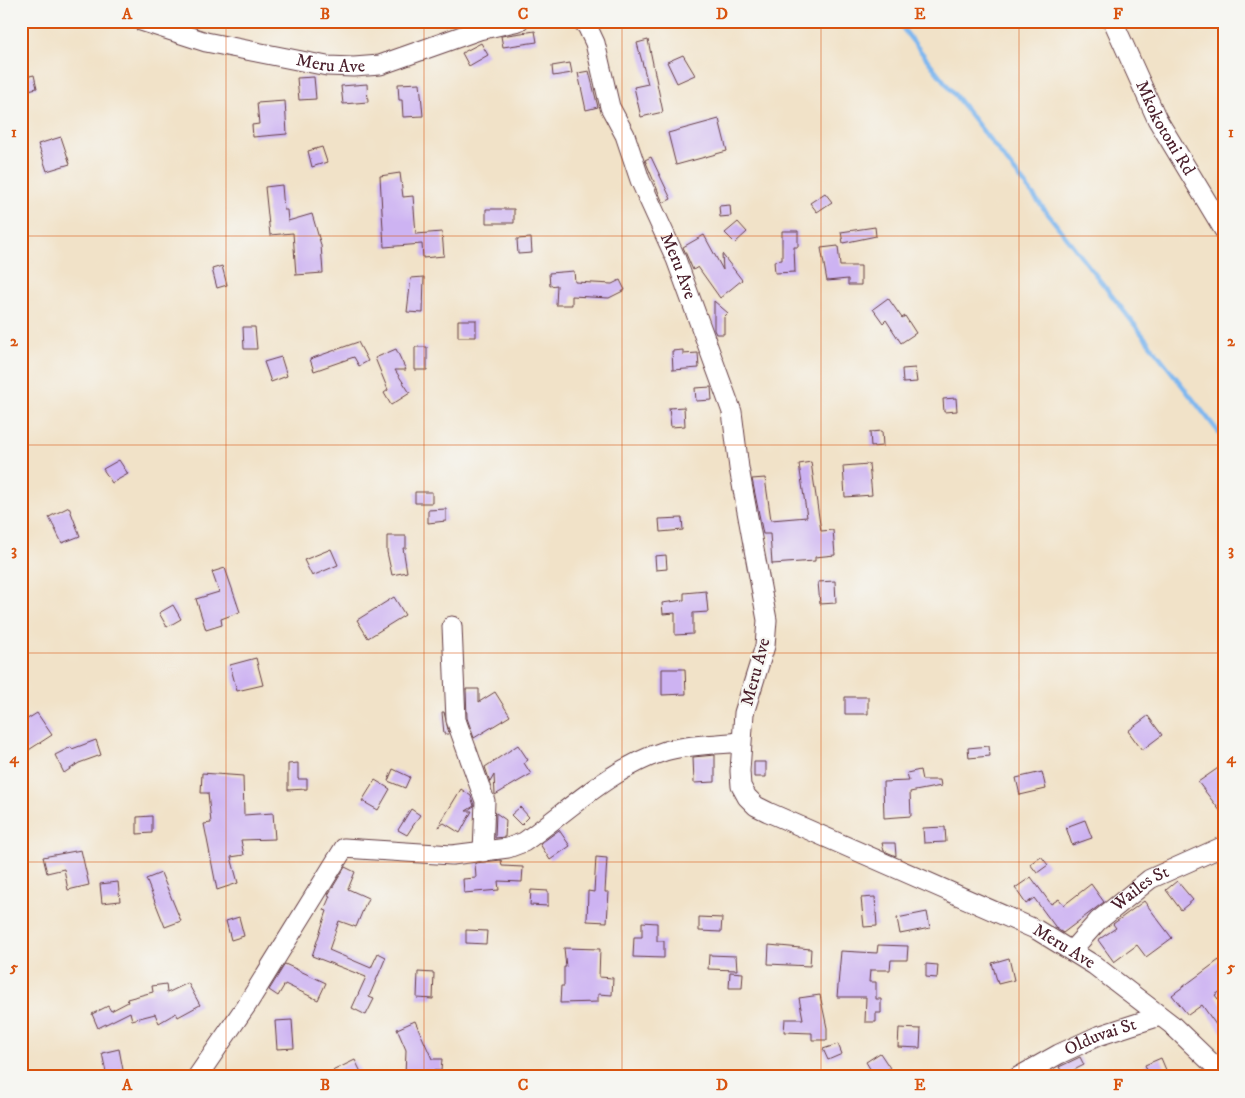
<svg xmlns="http://www.w3.org/2000/svg" width="1245" height="1098" font-family="'IM FELL DW Pica',serif">
	<rect width="100%" height="100%" fill="#f6f6f2"/>
	<filter id="ink" filterUnits="userSpaceOnUse"><feTurbulence type="fractalNoise" baseFrequency=".02" numOctaves="2"/><feDisplacementMap in="SourceGraphic" scale="10" xChannelSelector="R" yChannelSelector="G"/><feConvolveMatrix kernelMatrix="1 2 1 2 8 2 1 2 1" color-interpolation-filters="sRGB"/></filter>
	<filter id="wash" filterUnits="userSpaceOnUse"><feTurbulence type="fractalNoise" baseFrequency=".0096" numOctaves="4" result="noise"/><feDisplacementMap in="SourceGraphic" scale="20" xChannelSelector="R" yChannelSelector="G"/><feGaussianBlur stdDeviation="1.12" result="paint"/><feColorMatrix in="noise" values="0 0 0 0 0 0 0 0 0 0 0 0 0 0 0 0 0 1.4 0 .05"/><feComposite in="paint" operator="in"/></filter>
	<g filter="url(#wash)">
		<rect width="100%" height="100%" fill="#f1e2c8"/>
		<g fill="none" stroke-linecap="round" stroke-linejoin="round">
			<!-- stream -->
			<path stroke="#7eb7ef" stroke-width="4.5" d="M897 21 1224 439"/>
		</g>
		<g id="blocks">
			<!-- building -->
			<path fill="#cdb3f2" d="M535 31 537 42 503 47 501 36Z
				M648 40 663 112 641 117 634 87 648 84 637 43Z
				M481 43 488 55 469 66 462 53Z
				M683 55 695 75 677 83 667 62Z
				M570 63 572 73 553 76 552 66Z
				M589 71 598 107 586 110 578 73Z
				M34 75 37 88 24 91 21 78Z
				M314 77 316 99 299 100 297 78Z
				M420 83 423 116 403 117 402 100H399L398 84Z
				M367 84 368 102 343 104 341 86Z
				M285 101 287 134 253 137 252 125 259 124 257 103Z
				M719 119 727 151 676 165 668 133Z
				M61 137 70 164 47 171 38 144Z
				M322 147 327 162 312 167 308 151Z
				M651 157 671 199 663 203 645 160Z
				M400 173 403 197 413 196 416 234 442 232 444 256 423 258 422 244 384 247 380 176Z
				M282 185 284 210H287L288 221 312 214 321 245 323 273 296 275 293 233 270 235 265 187Z
				M825 193 832 202 817 212 810 203Z
				M730 205 731 216 720 217 719 206Z
				M486 209H514V223H486Z
				M738 222 747 232 735 243 725 233Z
				M875 227 876 236 843 243 841 232Z
				M782 231H798V247H794L795 272 775 273 774 261 782 260Z
				M704 235 723 270 722 254 742 280 720 298 698 267 693 270 683 247Z
				M531 238 532 253 518 254 517 239Z
				M838 246 840 266H861V285H848V279L827 281 821 248Z
				M222 266 227 285 217 288 212 269Z
				M574 271 575 282 612 284 620 280 625 290 609 298 572 296V305H556L557 285 550 286 549 273Z
				M424 277 423 313 407 312 411 278Z
				M888 298 902 318 905 316 916 333 901 343 886 320 883 323 873 309Z
				M714 301 728 313 724 317V334H716L714 330Z
				M458 320H476V337H458Z
				M243 327H255L257 349H244Z
				M358 342 368 361 359 366 354 357 314 371 310 359Z
				M415 347H427V370H415Z
				M396 349 406 370H395L410 393 391 405 384 393 388 390 375 358Z
				M683 350V354L698 353 699 368 673 370 672 351Z
				M281 357 287 376 271 382 264 362Z
				M915 368 917 382 903 383 902 369Z
				M711 387 712 400 696 401 695 388Z
				M956 398 957 411 944 412 943 399Z
				M684 407 685 426 671 427 669 408Z
				M882 431 883 446 871 447 870 432Z
				M119 460 128 474 112 483 103 469Z
				M811 462 821 531 833 530 835 555 815 557V561L772 564 770 534H763L752 479 765 478 771 520 807 517 799 464Z
				M869 464 872 495 845 497 843 466Z
				M415 492H432V503H415Z
				M69 507 80 536 62 543 49 517Z
				M446 509V521L428 523V510Z
				M682 518 683 530 660 532 659 519Z
				M387 536H406V548H403L407 572 392 575 387 552Z
				M331 549 338 565 312 576 304 560Z
				M666 555 667 569 656 570 655 556Z
				M225 568 240 612 221 619 222 625 206 630 196 599 219 592 212 572Z
				M835 581 836 603 820 604 818 582Z
				M706 591 708 612 693 613V634L675 635V613L663 614 662 603 684 600V593Z
				M394 597 405 615 368 638 357 620Z
				M173 605 181 619 167 627 159 613Z
				M256 658 263 685 237 691 230 665Z
				M662 669H685L686 694 662 695Z
				M466 689H479V702L495 692 510 716 474 738 467 718Z
				M845 697H868V714H845Z
				M442 712H444L449 734H444Z
				M37 713 52 735 21 755V723Z
				M1148 716 1162 735 1142 750 1128 731Z
				M96 740 101 755 79 763 64 773 55 755 71 747 72 749Z
				M518 745 528 760 524 763 531 774 495 795 494 775 490 782 485 767Z
				M989 746 990 756 969 758 968 748Z
				M715 755V782L694 783 693 757Z
				M754 762H766V777H754Z
				M298 763V779H307V789L288 790V764Z
				M1224 764V816L1198 782Z
				M393 769 410 777 405 788 388 781Z
				M920 770 922 780H940L941 786 910 792 911 816 884 818 883 782 909 781 907 773Z
				M1042 772 1046 789 1020 795 1016 778Z
				M202 773 243 776 244 815 273 813 275 839 241 840 244 855 231 857 238 883 217 890 204 824 211 823 208 793H201Z
				M375 780 390 789 378 810 362 801Z
				M461 789 471 796 474 806 466 811H472L460 833 444 823 438 827Z
				M520 807 529 817 521 825 511 815Z
				M411 809 420 815 407 835 398 830Z
				M496 813 506 820 505 837 495 838Z
				M152 816V833L137 834V817Z
				M1085 820 1092 838 1072 845 1066 827Z
				M945 827 946 842 924 843 923 828Z
				M559 830 570 846 550 860 540 844Z
				M882 843H895L896 856 884 851Z
				M81 850 89 885 68 890 64 869 47 873 43 857Z
				M1041 856 1048 865 1037 873 1030 864Z
				M596 857 607 858 605 892H609L607 922 587 921 588 891 594 892Z
				M501 860 502 866 523 867 522 882 498 881 499 890 464 893 463 879 476 878 475 863Z
				M345 867 355 872 348 889 368 898 356 927 339 921 329 950 371 968 378 953 386 957 369 997 374 999 366 1015 352 1008 366 977 312 956 327 911 324 910 330 896 328 895Z
				M161 873 181 921 165 927 146 879Z
				M1031 877 1051 904 1059 899 1064 905 1091 884 1104 902 1063 933 1057 929 1034 898 1026 904 1015 888Z
				M1177 881 1193 900 1181 910 1166 890Z
				M118 882 120 901 102 903 100 884Z
				M531 890 548 891V906L530 905Z
				M875 897 877 926 864 927 861 898Z
				M1144 901 1172 938 1146 957 1137 945 1114 962 1098 940 1116 928 1113 924Z
				M927 912 930 928 900 934 897 918Z
				M239 917 244 936 231 940 226 921Z
				M699 917 722 918 721 932 699 931Z
				M642 922 657 923V941H664V958L633 957 634 937H642Z
				M466 930 487 931 486 944 466 943Z
				M769 945 811 949 810 966 768 964Z
				M878 945 908 946 907 960H891L890 970H870L869 982H876V999H881V1013H876V1022H865L866 997H837L841 951 877 953Z
				M564 948 600 949 599 977 613 978 612 995 598 994V1002L560 1003 561 986H564V967H566Z
				M709 955 736 956 737 970 708 969Z
				M1009 958 1014 980 998 984 992 963Z
				M1219 960 1224 967V989L1215 995 1224 1007V1036L1202 1005 1188 1015 1172 995Z
				M285 964 326 983 318 1000 285 984 278 996 269 990Z
				M926 964 938 965 937 978 926 977Z
				M418 972 434 973 433 999 417 998Z
				M730 972 743 973 742 988H729Z
				M188 983 200 1005 178 1017 176 1013 159 1023 155 1014 132 1020 130 1012 98 1028 92 1014 108 1006 111 1011 128 1002 127 999 153 992 152 986 166 984 167 993Z
				M820 995 827 1028V1040H812V1033L784 1032 785 1019H803L799 998Z
				M292 1020 294 1048 277 1049 275 1021Z
				M415 1021 432 1059H442L441 1071 420 1070V1077L405 1076 406 1050 397 1029Z
				M899 1028 921 1029 920 1048 898 1047Z
				M838 1044 842 1054 828 1060 823 1049Z
				M119 1049 124 1075 107 1077 102 1053Z
				M880 1053 890 1068 875 1077 866 1062Z
				M1080 1057 1084 1065 1064 1075 1059 1067Z
				M1161 1058 1169 1077H1150L1145 1065Z
				M355 1060 362 1074 355 1077H320Z"/>
		</g>
	</g>
	<g filter="url(#ink)">
		<use href="#blocks" fill-opacity="0" stroke="#633c43" stroke-width="1"/>
		<g fill="none" stroke-linecap="round" stroke-linejoin="round">
			<defs>
				<g id="minor">
					<path id="s1" d="M141 21 206 42 327 66 354 67 380 65 479 30 519 21"/>
					<path id="s2" d="M582 21 587 26 595 43 610 107 625 135 640 180 676 259 732 412 739 468 767 620 765 646 744 713 740 771 741 786 747 797 756 806 768 812 1037 930 1094 965 1171 1024 1224 1075"/>
					<path id="s3" d="M1113 21 1157 119 1224 230"/>
					<path d="M452 626 456 720 485 801 483 852"/>
					<path id="s4" d="M1071 951 1098 921 1150 879 1224 846"/>
					<path d="M197 1077 248 1003 344 848 452 855 508 848 524 842C569 810 611 768 665 751 689 744 716 745 741 742"/>
					<path id="s5" d="M1018 1077 1059 1054 1098 1036 1160 1016"/>
				</g>
			</defs>
			<!-- minor casing -->
			<use href="#minor" stroke="#633c43" stroke-width="21"/>
			<!-- minor -->
			<use href="#minor" stroke="#fff" stroke-width="19"/>
		</g>
	</g>
	<!-- grid -->
	<path fill="none" stroke="#d8530f" stroke-width="1" stroke-opacity="0.55" d="M226 21V1077M424 21V1077M622 21V1077M821 21V1077M1019 21V1077M21 236H1224M21 445H1224M21 653H1224M21 862H1224"/>
	<g text-anchor="middle" dominant-baseline="central" stroke-width="4.5" stroke-linejoin="round" paint-order="stroke">
		<!-- street labels -->
		<g font-size="18" fill="#4a1f2b" stroke="#f6f6f2">
			<text stroke="none"><textPath href="#s1" startOffset="195">Meru Ave</textPath></text>
			<text stroke="none"><textPath href="#s3" startOffset="119">Mkokotoni Rd</textPath></text>
			<text stroke="none"><textPath href="#s2" startOffset="265">Meru Ave</textPath></text>
			<text transform="translate(756 672) rotate(-75)">Meru Ave</text>
			<text stroke="none"><textPath href="#s4" startOffset="94">Wailes St</textPath></text>
			<text stroke="none"><textPath href="#s2" startOffset="1165">Meru Ave</textPath></text>
			<text stroke="none"><textPath href="#s5" startOffset="92">Olduvai St</textPath></text>
		</g>
	</g>
	<!-- margin -->
	<rect width="1245" height="1098" fill="none" stroke="#f6f6f2" stroke-width="55"/>
	<rect x="28" y="28" width="1190" height="1042" fill="none" stroke="#d8530f" stroke-width="2"/>
	<g font-size="16" text-anchor="middle" font-weight="bold" fill="#d8530f">
		<text x="127" y="19">A</text>
		<text x="325" y="19">B</text>
		<text x="523" y="19">C</text>
		<text x="722" y="19">D</text>
		<text x="920" y="19">E</text>
		<text x="1118" y="19">F</text>
		<text x="14" y="137">1</text>
		<text x="1231" y="137">1</text>
		<text x="14" y="346">2</text>
		<text x="1231" y="346">2</text>
		<text x="14" y="555">3</text>
		<text x="1231" y="555">3</text>
		<text x="14" y="763">4</text>
		<text x="1231" y="763">4</text>
		<text x="14" y="972">5</text>
		<text x="1231" y="972">5</text>
		<text x="127" y="1090">A</text>
		<text x="325" y="1090">B</text>
		<text x="523" y="1090">C</text>
		<text x="722" y="1090">D</text>
		<text x="920" y="1090">E</text>
		<text x="1118" y="1090">F</text>
	</g>
</svg>
